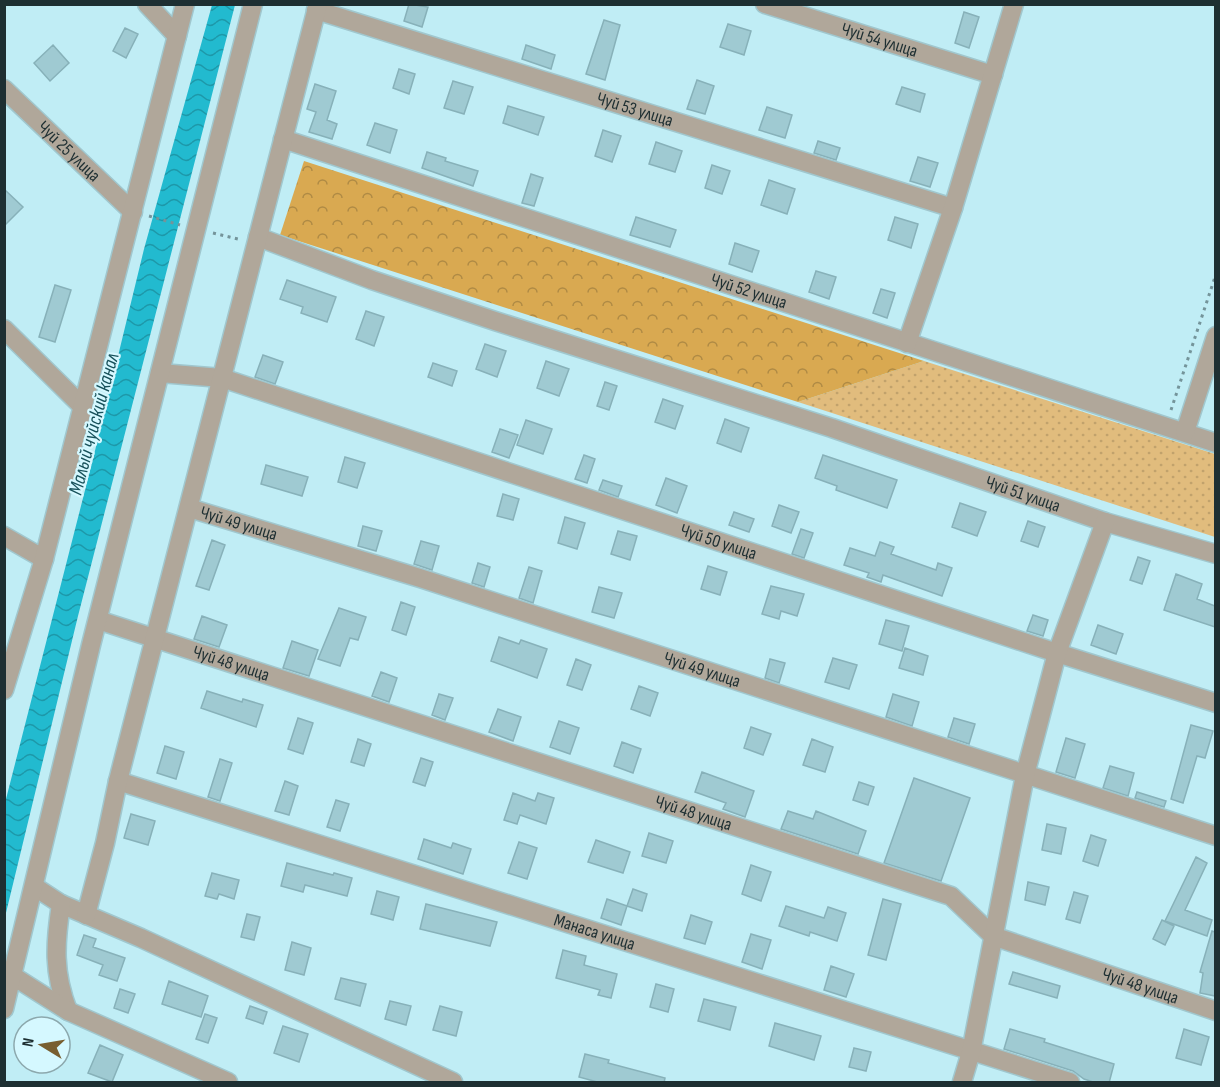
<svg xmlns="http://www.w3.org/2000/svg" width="1220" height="1087" font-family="'Sofia Sans Condensed',sans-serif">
	<defs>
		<pattern id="grass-dots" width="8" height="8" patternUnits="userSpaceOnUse" patternTransform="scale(1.5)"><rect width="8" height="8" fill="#e1bc7d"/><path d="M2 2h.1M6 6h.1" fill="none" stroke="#c1a26c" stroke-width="1.8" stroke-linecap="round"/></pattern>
		<pattern id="forest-crowns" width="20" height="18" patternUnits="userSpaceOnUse" patternTransform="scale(1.5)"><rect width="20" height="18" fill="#d9a951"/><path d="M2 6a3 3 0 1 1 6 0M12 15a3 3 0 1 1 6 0" fill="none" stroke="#af8a44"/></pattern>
		<pattern id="water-waves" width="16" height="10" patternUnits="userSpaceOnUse" patternTransform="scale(1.5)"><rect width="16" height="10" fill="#22bacf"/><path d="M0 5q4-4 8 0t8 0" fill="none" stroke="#1d98a9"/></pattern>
	</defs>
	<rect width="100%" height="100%" fill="#c0edf5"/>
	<!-- grass -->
	<path fill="url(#grass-dots)" d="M924 361 1215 454V537L798 402Z"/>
	<!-- forest -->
	<path fill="url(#forest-crowns)" d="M304 161 924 361 798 402 280 235Z"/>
	<!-- water -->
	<path fill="url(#water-waves)" d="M212 5H235L78 616 5 917V803L93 459 144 249Z"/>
	<!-- building -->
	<path fill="#9fcad2" stroke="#87b1b9" stroke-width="1.5" d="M409 4 428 7 422 27 404 21Z
		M964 12 979 17 969 48 955 43Z
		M604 20 620 25 605 80 586 74Z
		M728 24 751 31 744 55 720 47Z
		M125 28 138 34 126 58 113 51Z
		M53 45 69 63 50 81 34 63Z
		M526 45 555 55 551 69 522 59Z
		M399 69 415 74 409 94 393 88Z
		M697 80 714 86 705 114 687 109Z
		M453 81 473 87 464 114 444 108Z
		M315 84 336 91 327 120 337 124 332 139 309 132 316 112 307 109Z
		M902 87 925 94 920 112 896 104Z
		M508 106 544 117 538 135 503 123Z
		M767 107 792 115 785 138 759 130Z
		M375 123 397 130 390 153 367 145Z
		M603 130 621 136 612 162 595 156Z
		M818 141 840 148 836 160 814 153Z
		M656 142 682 151 675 172 649 164Z
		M427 152 446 158 445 161 478 171 473 186 422 168Z
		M918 157 938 163 930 187 910 181Z
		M712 165 730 171 722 194 705 188Z
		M531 174 543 178 534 206 522 203Z
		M769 180 795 189 787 214 761 205Z
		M4 189 23 207 4 226Z
		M636 217 676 230 670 247 630 235Z
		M895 217 918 224 911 248 888 240Z
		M735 243 759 251 752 272 729 264Z
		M816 271 836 277 829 299 809 292Z
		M287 280 336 297 327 322 301 313 303 307 280 299Z
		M55 285 71 290 55 342 39 337Z
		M881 289 895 293 887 318 873 313Z
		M366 311 384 317 374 346 356 339Z
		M485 344 506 351 497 377 476 369Z
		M263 355 283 362 275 384 255 377Z
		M546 361 569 369 559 396 537 388Z
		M433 363 457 371 452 386 428 377Z
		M605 382 617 386 609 410 597 406Z
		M663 399 683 406 675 429 655 422Z
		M725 419 749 428 741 452 717 443Z
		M526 420 552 429 543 454 517 445Z
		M500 429 518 435 509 458 492 452Z
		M584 455 595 459 587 483 575 479Z
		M823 455 897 480 887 508 836 490 837 486 815 478Z
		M345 457 365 463 357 488 338 482Z
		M266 465 308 477 302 496 261 484Z
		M666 478 687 486 677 513 656 505Z
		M603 480 622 486 618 497 599 490Z
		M503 494 519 499 513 520 497 516Z
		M960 503 986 512 977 536 952 527Z
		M779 505 799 512 791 533 772 526Z
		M734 512 754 519 749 532 729 525Z
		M565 517 585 523 577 549 558 543Z
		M1028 521 1045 527 1038 547 1021 541Z
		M363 526 382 531 376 551 358 546Z
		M801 529 813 533 804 558 792 554Z
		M618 531 637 536 630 560 611 554Z
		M212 540 225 545 209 590 196 586Z
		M421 541 439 546 432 570 414 564Z
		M880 542 894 547 891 554 936 570 938 563 952 568 942 596 883 575 881 582 867 577 869 573 844 565 850 548 875 556Z
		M1138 557 1150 561 1142 584 1130 580Z
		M478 563 490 567 484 587 472 583Z
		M708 566 727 572 720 595 701 589Z
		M529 567 542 571 533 603 519 598Z
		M1176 574 1202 584 1197 599 1215 606V627L1164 610Z
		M771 586 804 594 797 616 781 611 779 619 762 614Z
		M599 587 622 593 614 618 592 612Z
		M401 602 415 607 406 635 392 630Z
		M339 608 366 617 358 640 350 638 340 666 318 659Z
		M1033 615 1048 620 1043 636 1027 631Z
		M202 616 227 625 219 647 194 639Z
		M886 620 909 626 902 651 879 644Z
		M1098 625 1123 634 1116 654 1091 645Z
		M499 637 519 644 521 640 547 649 537 678 491 661Z
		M292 641 318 650 309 676 283 668Z
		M905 648 928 656 923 675 899 668Z
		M833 658 857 665 849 689 825 682Z
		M576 659 591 665 582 690 567 685Z
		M770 659 785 663 779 683 765 678Z
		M381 672 397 678 389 702 372 696Z
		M639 686 658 693 650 716 631 709Z
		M207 691 242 702 243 699 263 705 256 727 201 708Z
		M439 694 453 698 445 720 432 715Z
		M893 694 919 702 912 726 886 717Z
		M498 709 521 717 513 741 489 732Z
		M298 718 313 723 303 754 288 749Z
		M954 718 975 724 969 744 948 737Z
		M559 721 579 728 570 754 550 747Z
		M1191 725 1213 731 1205 758 1197 756 1183 803 1171 799Z
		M751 727 771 734 763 755 744 748Z
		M1066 738 1085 744 1075 778 1056 772Z
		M358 739 371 744 364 766 351 762Z
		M812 739 833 747 825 772 803 765Z
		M622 742 641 749 633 773 614 766Z
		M165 746 184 752 176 779 157 773Z
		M421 758 433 762 425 786 413 782Z
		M220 759 232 763 220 801 208 797Z
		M1110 766 1134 773 1128 796 1103 788Z
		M702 772 754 791 745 817 723 809 726 803 695 792Z
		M914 778 970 798 941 881 884 863Z
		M285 781 298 786 289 815 275 811Z
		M859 782 874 787 868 805 853 800Z
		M1137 792 1166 801 1164 807 1135 798Z
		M513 793 535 801 538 793 554 798 546 824 520 815 517 824 504 820Z
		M336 800 349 804 340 831 327 827Z
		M788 811 813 819 816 811 866 831 858 854 781 829Z
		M131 814 155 821 148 845 124 838Z
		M1047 824 1066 828 1061 854 1042 850Z
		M649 833 673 841 666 863 642 856Z
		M1091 835 1106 840 1098 866 1083 861Z
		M424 839 451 848 453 843 471 849 463 874 418 859Z
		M596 840 630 852 623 873 588 862Z
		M519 842 537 848 527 879 508 873Z
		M1196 857 1207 863 1185 910 1212 920 1207 936 1165 921Z
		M287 863 333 875 334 873 352 878 347 896 305 885 303 892 281 886Z
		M751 865 771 872 761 901 742 894Z
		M212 873 239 880 234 899 219 894 217 899 205 896Z
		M1028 882 1049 887 1045 905 1025 900Z
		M633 889 647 894 642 911 627 906Z
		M377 891 399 897 393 920 371 914Z
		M1074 892 1088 896 1080 923 1066 919Z
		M607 899 627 906 621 925 601 918Z
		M883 899 901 904 886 960 868 955Z
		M426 904 497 922 490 946 420 929Z
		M786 906 824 918 828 907 846 913 837 941 810 932 809 936 779 926Z
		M247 914 260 917 254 940 241 937Z
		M691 915 712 922 705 944 684 938Z
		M1162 920 1174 926 1165 945 1153 939Z
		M1212 931 1215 932V996L1200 993 1203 973 1200 972Z
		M751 934 771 940 762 969 742 962Z
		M84 935 96 939 93 947 125 958 117 981 99 975 103 965 77 955Z
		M292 942 311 948 304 975 285 970Z
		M563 950 586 956 584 965 617 974 611 998 598 995 600 990 556 978Z
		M831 966 854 974 846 997 824 990Z
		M1013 972 1060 986 1057 998 1009 984Z
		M341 978 366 984 360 1006 335 999Z
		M169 981 208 996 201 1017 162 1004Z
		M656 984 674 989 668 1012 650 1007Z
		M120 989 135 994 128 1013 114 1008Z
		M704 999 736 1007 730 1030 698 1021Z
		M390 1001 411 1006 406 1025 385 1019Z
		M250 1006 267 1012 263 1024 246 1018Z
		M440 1006 462 1012 456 1036 433 1030Z
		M205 1014 217 1018 208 1043 196 1039Z
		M775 1023 821 1036 814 1060 769 1046Z
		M283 1026 308 1034 299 1062 274 1053Z
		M1010 1029 1045 1039 1044 1042 1114 1064 1109 1083H1096L1084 1079 1073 1071 1004 1049Z
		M1184 1029 1209 1037 1201 1065 1176 1058Z
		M100 1045 123 1055 112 1082 88 1073Z
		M854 1048 871 1052 866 1071 849 1067Z
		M585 1054 609 1060 608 1063 665 1078 664 1083H601L579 1077Z"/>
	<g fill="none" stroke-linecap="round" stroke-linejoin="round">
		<defs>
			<g id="street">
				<path d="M147 4 177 36"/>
				<path id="s1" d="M765 4 993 75"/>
				<path id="s2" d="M316 10 953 208"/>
				<path id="s3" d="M4 89 133 212"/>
				<path id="s4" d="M283 139 1216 443"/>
				<path id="s5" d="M258 237 372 280 495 321 832 428 1105 522 1216 554"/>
				<path d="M4 329 83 407"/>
				<path d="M907 343 953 208 1014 4"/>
				<path id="s6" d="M160 373 222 378 1057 653 1216 703"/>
				<path d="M1185 432 1216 336"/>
				<path id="s7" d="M189 508 420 578 1216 836"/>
				<path d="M4 536 44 559"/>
				<path id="s8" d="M98 620 951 896 993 936 1216 1011"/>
				<path d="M4 690 44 559 185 4"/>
				<path id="s9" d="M118 781 1070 1082"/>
				<path d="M35 887 61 904 141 938 453 1082"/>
				<path d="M61 904C55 944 53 972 68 1011"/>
				<path d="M86 915 105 843 118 781 318 4"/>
				<path d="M13 976 68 1011 228 1082"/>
				<path d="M4 1009 91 645 253 4"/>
				<path d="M962 1082 971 1052 1025 775 1057 653 1105 522"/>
			</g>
		</defs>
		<!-- street casing -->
		<use href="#street" stroke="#a0c7ce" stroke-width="21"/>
		<!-- path -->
		<path stroke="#74949a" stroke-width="3" stroke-dasharray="3 4.5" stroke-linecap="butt" d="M149 216 180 225
			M213 233 242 240
			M1171 410 1216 274"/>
		<!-- street -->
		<use href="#street" stroke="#b0a79a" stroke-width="18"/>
	</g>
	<g text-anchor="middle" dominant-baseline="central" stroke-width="4.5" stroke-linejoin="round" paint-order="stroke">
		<!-- street labels -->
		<g font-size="18" fill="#1e2f32" stroke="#d5f8ff">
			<text stroke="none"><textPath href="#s1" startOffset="120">Чуй 54 улица</textPath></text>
			<text stroke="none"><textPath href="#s2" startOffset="334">Чуй 53 улица</textPath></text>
			<text stroke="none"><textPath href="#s3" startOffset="90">Чуй 25 улица</textPath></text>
			<text stroke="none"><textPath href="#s4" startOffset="490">Чуй 52 улица</textPath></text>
			<text stroke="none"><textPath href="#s5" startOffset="807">Чуй 51 улица</textPath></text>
			<text stroke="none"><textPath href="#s7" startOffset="52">Чуй 49 улица</textPath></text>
			<text stroke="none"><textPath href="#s6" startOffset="585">Чуй 50 улица</textPath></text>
			<text stroke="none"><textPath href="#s8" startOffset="140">Чуй 48 улица</textPath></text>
			<text stroke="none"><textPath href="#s7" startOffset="538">Чуй 49 улица</textPath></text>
			<text stroke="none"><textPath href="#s8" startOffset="626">Чуй 48 улица</textPath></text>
			<text stroke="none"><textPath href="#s9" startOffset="500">Манаса улица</textPath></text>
			<text stroke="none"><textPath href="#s8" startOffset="1110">Чуй 48 улица</textPath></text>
		</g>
		<!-- water labels -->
		<g font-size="20" font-style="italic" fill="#18525b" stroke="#d5f8ff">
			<text transform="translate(94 424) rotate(-75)">Малый чуйский канал</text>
		</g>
	</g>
	<!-- border -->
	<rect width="1220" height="1087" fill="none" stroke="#1e2f32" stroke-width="12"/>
	<!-- north arrow -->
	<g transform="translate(42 1045) rotate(281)"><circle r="28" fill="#d5f8ff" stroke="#8ca8ad" stroke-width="1.5"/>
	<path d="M0-4.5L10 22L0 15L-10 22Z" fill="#785e30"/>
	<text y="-9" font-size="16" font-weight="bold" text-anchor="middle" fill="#1e2f32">N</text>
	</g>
</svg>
